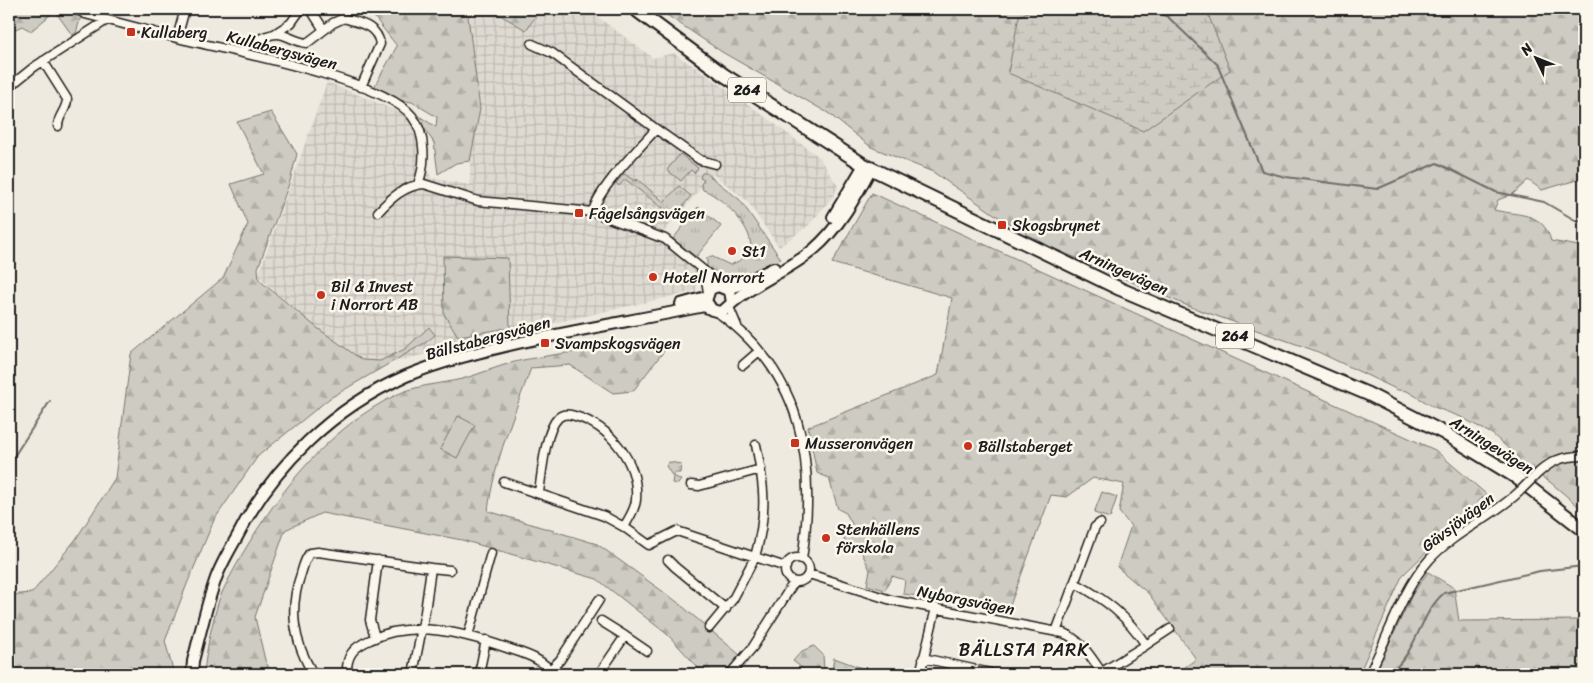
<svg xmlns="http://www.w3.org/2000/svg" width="1593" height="683" font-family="Sriracha,sans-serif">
	<defs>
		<pattern id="industrial-grid" width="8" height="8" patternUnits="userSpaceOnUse" patternTransform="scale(1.25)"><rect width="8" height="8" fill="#dedad1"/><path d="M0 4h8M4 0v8" fill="none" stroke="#bebab3"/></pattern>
		<pattern id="grass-tufts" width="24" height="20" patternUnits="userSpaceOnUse" patternTransform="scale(1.25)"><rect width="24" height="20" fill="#ceccc2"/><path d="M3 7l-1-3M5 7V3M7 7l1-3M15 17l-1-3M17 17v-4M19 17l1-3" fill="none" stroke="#b0afa6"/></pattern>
		<pattern id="forest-firs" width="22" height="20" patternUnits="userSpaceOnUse" patternTransform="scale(1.25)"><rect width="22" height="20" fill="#ceccc2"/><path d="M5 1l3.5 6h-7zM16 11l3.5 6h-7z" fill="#b0afa6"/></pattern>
		<pattern id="wetland-marsh" width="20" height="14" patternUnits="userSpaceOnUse" patternTransform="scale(1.25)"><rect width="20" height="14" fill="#ceccc2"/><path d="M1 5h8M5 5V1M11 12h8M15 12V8" fill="none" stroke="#b0afa6"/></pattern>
	</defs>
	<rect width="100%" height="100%" fill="#eeeadf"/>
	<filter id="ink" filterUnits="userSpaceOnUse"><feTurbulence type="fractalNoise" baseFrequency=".02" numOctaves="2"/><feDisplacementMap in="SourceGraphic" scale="10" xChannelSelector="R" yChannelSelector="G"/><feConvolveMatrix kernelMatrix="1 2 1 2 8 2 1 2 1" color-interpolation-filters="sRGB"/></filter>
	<g filter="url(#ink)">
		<!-- industrial -->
		<path fill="url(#industrial-grid)" d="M541 9H587L653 58 674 53 740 98 819 157 838 186 833 197 809 225 779 247 747 201 713 174 662 234V242L674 249 698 270 696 291 492 337 375 367 322 335 258 276 327 82 407 115 431 178 470 185V161L480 109 468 17 495 12 526 30Z"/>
		<!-- grass -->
		<path fill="url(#grass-tufts)" stroke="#75746f" d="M680 154 698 168 694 173 691 170 681 181 667 170Z
			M702 173H706L740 200 781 259C747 279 742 289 707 267V258L711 256 730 265C737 262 746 258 749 251 759 232 719 194 703 190L701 184 704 180 700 178Z
			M624 174 635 181 637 179 664 202 679 186 691 196 674 217 625 179 619 186 616 183Z
			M698 207 721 226 696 257 673 239Z
			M669 462 681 464 680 473H674V476L681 480 678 484 672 483 673 477 666 466Z"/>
		<!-- forest -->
		<path fill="url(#forest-firs)" stroke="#75746f" d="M9 9H69L81 16 76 33 72 35 55 11 31 31 22 26 14 30 11 24Z
			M368 9H476L468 17 480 109 470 161 456 163 438 174 434 143 414 113 436 127 437 117 412 102 392 99 373 89 397 46Z
			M484 9H541L526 30 495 12Z
			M658 9H1584V178L1542 190 1528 180 1513 194 1498 200 1494 210C1519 216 1543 211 1551 241L1584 247V511L1550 482 1522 465 1517 456 1492 434 1461 417 1434 407 1407 391 1398 390 1316 351 1188 306 1048 246 1000 218 933 172 871 147 828 113 722 52Z
			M271 112 297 154 290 181 258 268 259 280 316 327 362 360 380 361 405 349 429 327 435 335 428 341 330 398 258 456 214 520 187 584 165 641 174 674H24L9 665V595L32 593 76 539 115 478 131 354 223 278 248 224 231 184 264 174 237 122Z
			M872 193 1435 450 1486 494 1402 576 1359 674H1176L1196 659 1149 594 1117 567 1131 526 1119 512 1124 484 1093 478 1067 497 1051 495 1009 608 903 594 905 580 892 576 885 590 867 585 870 570 861 551 850 550 844 540 846 531 852 524 846 513 838 509 829 478 817 473 808 427 938 375 952 298 832 263Z
			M443 256 508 258 510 328 458 336 444 314Z
			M671 342 633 391 613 393 570 365 531 368C514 415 494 462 488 511L597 544 676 601 741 656 724 674H704L668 635 597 579 462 540 322 513 285 530 255 617 265 660 272 674H204C206 650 212 623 219 600 225 584 235 568 243 553 279 491 330 427 396 395 416 385 440 384 462 379 483 373 503 364 523 360 565 352 609 348 651 343Z
			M1428 572 1454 588 1459 621 1584 620V674H1375L1412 595Z
			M814 646 823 655 824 670 832 671 834 658 867 670 866 674H810L793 661 802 651Z"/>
		<!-- wetland -->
		<path fill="url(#wetland-marsh)" stroke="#75746f" d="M1034 9H1206L1230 70 1143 131 1008 73 1019 16Z"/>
		<!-- garden -->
		<path fill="#ceccc2" stroke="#75746f" d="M458 416 475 425 457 458 440 449Z
			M1102 492 1117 497 1110 518 1094 513Z"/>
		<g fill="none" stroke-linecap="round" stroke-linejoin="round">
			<!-- stream -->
			<path stroke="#6f6d69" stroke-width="2" d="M1149 9 1168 17 1217 64 1262 171 1286 177 1377 189 1437 163 1496 192 1544 202 1575 220 1584 221
				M9 464 50 401
				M1389 674C1419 650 1418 616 1444 593L1540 571 1584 566"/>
			<defs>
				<path id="minor" d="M76 9 85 14C115 22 146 30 177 38 226 50 383 79 412 116 426 134 426 164 418 184
					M324 30 333 23 344 18C359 23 377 25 380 44L361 87
					M274 34 291 23 301 9
					M177 38 185 9
					M532 44 552 53 656 129C639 149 598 188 593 212
					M243 53 245 47C256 41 271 31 283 35 292 38 298 42 307 43L324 30 313 13 317 9
					M43 61 67 99C67 110 58 115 58 126
					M9 87 34 67 107 20
					M656 129 700 160 715 164
					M378 212C390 199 405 185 424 184L478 201 593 212 665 239 723 286
					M705 272 708 293
					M729 307 737 326
					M717 312C803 373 817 461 802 559
					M743 365 758 352
					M756 445C765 488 767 514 755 557L786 567
					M1534 477C1550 461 1561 456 1584 456
					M504 482 604 516 624 527
					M691 485 699 486 761 469
					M539 492C542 473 545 431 558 418 563 413 569 414 575 416 610 426 639 462 636 500 635 510 629 518 624 527L649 545 677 531 755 557 733 599 709 628
					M785 570a12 12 0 1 1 24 0a12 12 0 1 1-24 0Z
					M668 560 675 567 726 609
					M809 574 891 600 1063 633C1082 640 1091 658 1103 674
					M1075 583C1105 599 1127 616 1146 645L1099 674
					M601 621 625 636
					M1056 632 1095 527 1100 523
					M468 636 491 553
					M375 637 370 620 378 560
					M1146 645 1170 629
					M923 658 995 674
					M550 670 560 660 599 600
					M313 674C294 642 288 610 301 574 303 567 305 558 310 553L318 552 431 568
					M347 674C346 656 353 647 370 640 413 619 464 633 507 648 522 653 545 659 552 674
					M413 674 425 612 431 568 450 570
					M479 674 486 640
					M599 674 625 636 647 651
					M730 674 753 647 794 582
					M920 674 936 608
					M1369 674C1388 638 1402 590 1429 560 1454 532 1493 517 1520 491"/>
				<path id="tertiary" d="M833 217 864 165
					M726 288 737 286 774 268
					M732 303C756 282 788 271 813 250 838 229 856 197 871 168
					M681 304 706 297
					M192 674 193 661C200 634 206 607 215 581 220 566 229 551 237 537 272 467 334 407 406 376 442 361 480 352 518 343 580 329 642 319 704 306 710 309 715 312 722 312L732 303 730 291 718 286 710 289 706 301 712 310"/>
				<path id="primary" d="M635 9 724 75 864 165 1120 289 1368 394 1444 433 1516 477 1584 530"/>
			</defs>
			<!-- minor casing -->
			<use href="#minor" stroke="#1c1c1c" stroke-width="11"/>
			<!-- tertiary casing -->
			<use href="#tertiary" stroke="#1c1c1c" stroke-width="14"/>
			<!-- primary casing -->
			<use href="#primary" stroke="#1c1c1c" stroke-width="16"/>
			<!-- minor -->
			<use href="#minor" stroke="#fbf7ec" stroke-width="8"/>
			<!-- tertiary -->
			<use href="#tertiary" stroke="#fbf7ec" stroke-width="10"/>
			<!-- primary -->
			<use href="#primary" stroke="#fbf7ec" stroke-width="12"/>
			<defs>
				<path id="minor-bridge" d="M1520 491 1534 477"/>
			</defs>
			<!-- minor-bridge casing -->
			<use href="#minor-bridge" stroke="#1c1c1c" stroke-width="11" stroke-linecap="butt"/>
			<!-- minor-bridge -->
			<use href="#minor-bridge" stroke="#fbf7ec" stroke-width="8"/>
		</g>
	</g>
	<!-- markers -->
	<g fill="#c8321e" stroke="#fbf7ec" stroke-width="2">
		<rect x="126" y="27" width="10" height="10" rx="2.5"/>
		<rect x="574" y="208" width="10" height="10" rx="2.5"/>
		<rect x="997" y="220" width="10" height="10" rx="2.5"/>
		<circle cx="732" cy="251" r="5"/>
		<circle cx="653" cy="277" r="5"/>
		<circle cx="321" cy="295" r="5"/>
		<rect x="540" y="338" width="10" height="10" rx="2.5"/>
		<rect x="790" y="438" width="10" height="10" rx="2.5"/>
		<circle cx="968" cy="446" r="5"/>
		<circle cx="826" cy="538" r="5"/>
	</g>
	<g text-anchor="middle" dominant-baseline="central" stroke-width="5" stroke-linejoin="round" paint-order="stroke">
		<!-- shield labels -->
		<g fill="#fbf7ec" stroke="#5f5e5a" stroke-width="1">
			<rect x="728" y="77.5" width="38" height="25" rx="4"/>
			<rect x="1216" y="323.5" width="38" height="25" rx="4"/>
		</g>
		<g font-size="15" font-weight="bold" fill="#1c1c1c">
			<text x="747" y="90">264</text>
			<text x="1235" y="336">264</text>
		</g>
		<!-- poi labels -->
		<g font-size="16" fill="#1c1c1c" stroke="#fbf7ec" text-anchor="start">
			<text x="141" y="32">Kullaberg</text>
			<text x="589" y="213">Fågelsångsvägen</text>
			<text x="1012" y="225">Skogsbrynet</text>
			<text x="742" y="251">St1</text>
			<text x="663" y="277">Hotell Norrort</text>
			<text x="331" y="286">Bil &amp; Invest<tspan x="331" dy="18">i Norrort AB</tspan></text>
			<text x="555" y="343">Svampskogsvägen</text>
			<text x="805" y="443">Musseronvägen</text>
			<text x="978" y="446">Bällstaberget</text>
			<text x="836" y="529">Stenhällens<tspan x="836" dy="18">förskola</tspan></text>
		</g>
		<!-- street labels -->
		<g font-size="16" fill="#1c1c1c" stroke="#fbf7ec">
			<text transform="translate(282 50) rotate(15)">Kullabergsvägen</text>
			<text transform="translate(1124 271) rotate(24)">Arningevägen</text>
			<text transform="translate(488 338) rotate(-15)">Bällstabergsvägen</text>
			<text transform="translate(1492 445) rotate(32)">Arningevägen</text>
			<text transform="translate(1458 522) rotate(-37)">Gävsjövägen</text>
			<text transform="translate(966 600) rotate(11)">Nyborgsvägen</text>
		</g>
		<!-- neighbourhood labels -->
		<g font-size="18" letter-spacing="1" fill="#1c1c1c" stroke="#fbf7ec">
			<text x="1024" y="650">BÄLLSTA PARK</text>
		</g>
	</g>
	<!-- margin -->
	<rect width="1593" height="683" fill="none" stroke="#fbf7ec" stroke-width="30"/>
	<rect x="15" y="15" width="1563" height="653" fill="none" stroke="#1c1c1c" stroke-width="2" filter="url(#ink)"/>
	<!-- north arrow -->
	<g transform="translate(1536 58) rotate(313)" stroke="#fbf7ec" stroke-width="4" paint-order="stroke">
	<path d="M0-4L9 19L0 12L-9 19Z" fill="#1c1c1c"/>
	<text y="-8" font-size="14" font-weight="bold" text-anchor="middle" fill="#1c1c1c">N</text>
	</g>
</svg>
